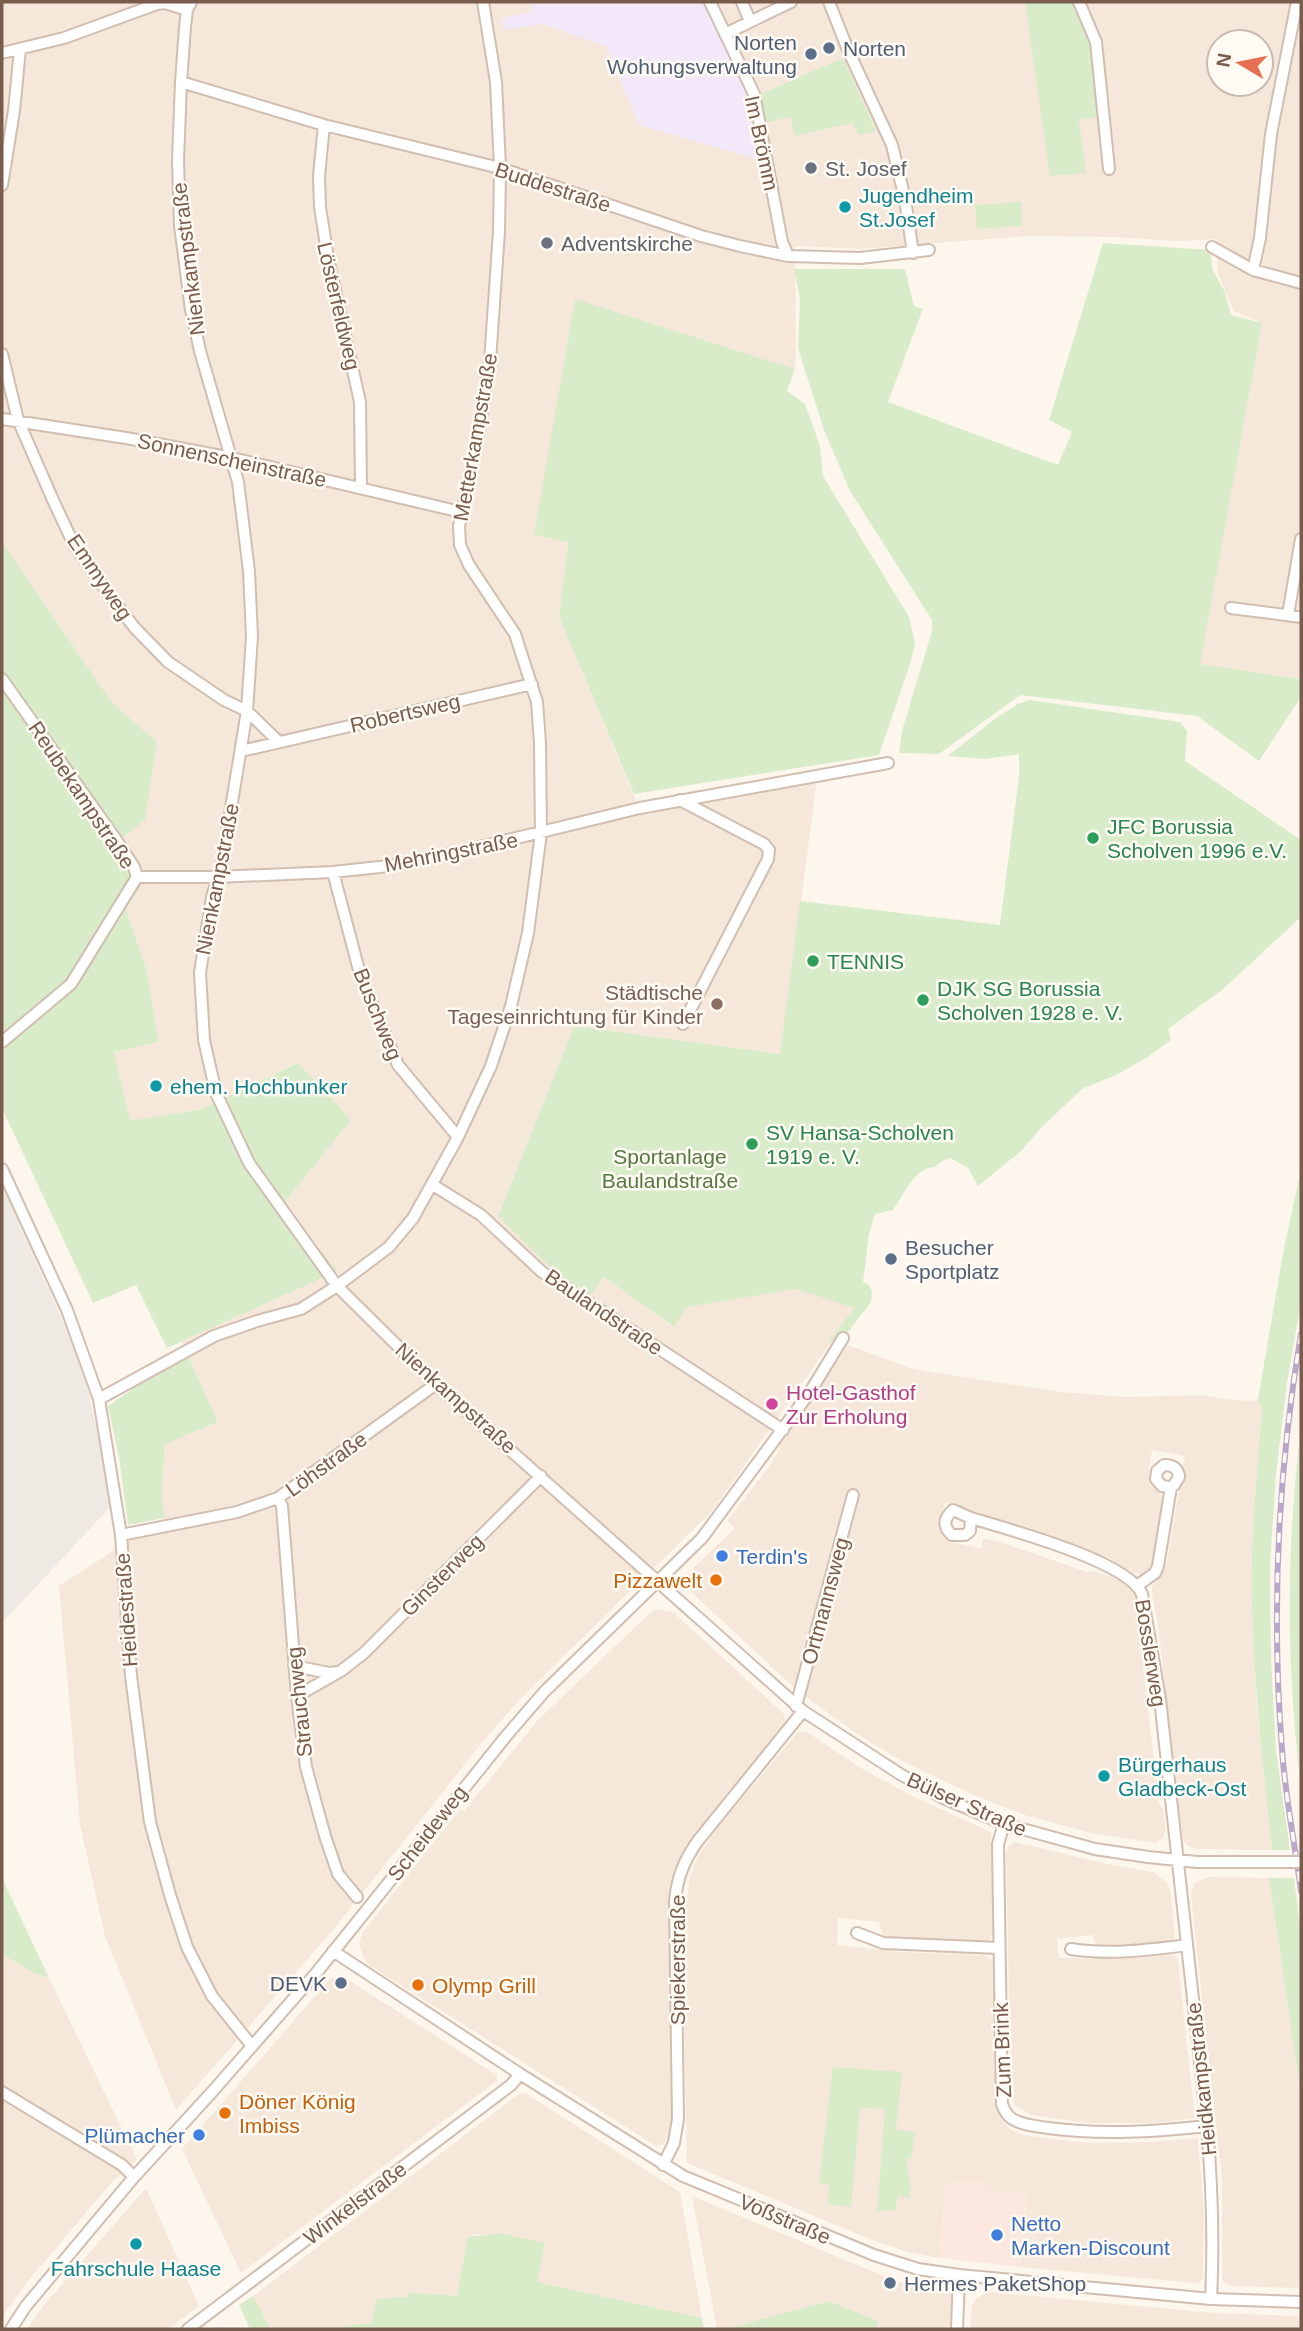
<svg xmlns="http://www.w3.org/2000/svg" width="1303" height="2331" font-family="Arial,sans-serif">
	<rect width="100%" height="100%" fill="#fdf6ec"/>
	<!-- residential -->
	<path fill="#f5e8da" fill-rule="evenodd" d="M2 2H1301V679L1199 664 1262 323 1234 311 1218 274 1217 239 1178 241 1113 237 1028 236 861 249 795 246 796 349 795 369 575 300 535 535 568 542 559 617 642 815 728 796 817 780 781 1054 574 1026 498 1215 554 1271 589 1294 604 1277 673 1327 686 1307 796 1289 855 1308 713 1510 521 1698 480 1745 333 1930 176 2110 105 1936 80 1825 59 1586 164 1518 162 1490 165 1444 218 1422 181 1341 338 1271 310 1238 284 1203 351 1120 297 1063 202 1109 130 1122 114 1052 159 1042 146 968 126 909 141 887 118 839 157 742 112 703 6 551 2 542ZM1219 42H1261V84H1219Z
		M848 1345 910 1368 931 1372 1061 1392 1126 1397 1203 1395 1233 1400 1252 1401 1258 1399 1262 1408 1254 1513 1252 1603 1257 1710 1272 1850 1196 1849 1188 1846 1183 1840 1157 1618 1152 1595V1587L1166 1567 1185 1456 1152 1450 1149 1472 1164 1500 1154 1566 1150 1572 1145 1575 1134 1573 1110 1559 945 1502 940 1525 942 1534 950 1542 981 1548 983 1538 1000 1542 1087 1572 1095 1571 1114 1578 1128 1586 1136 1595 1146 1660 1143 1665 1159 1804 1163 1808 1166 1831 1163 1838 1156 1843 1091 1833 1028 1816 978 1797 898 1759 853 1731 798 1691 691 1592 688 1575 690 1571 735 1528 727 1521 768 1468 780 1449 779 1446Z
		M654 1609 673 1612 783 1713 786 1722 785 1727 684 1851 674 1878 669 1902 674 2120 671 2138H669L662 2145 656 2146 369 1965 363 1958 359 1943 363 1932 460 1809 464 1811 538 1720Z
		M798 1732H807L859 1767 910 1795 991 1832 994 1932 989 1940 984 1942 883 1938 879 1922 838 1918 837 1945 901 1952 984 1955 991 1959 995 1965 998 2108 1002 2120 1011 2130 1021 2134 1051 2139 1090 2143 1150 2142 1198 2138 1204 2217 1203 2278 1199 2282 1195 2283 1020 2267 1027 2195 986 2191V2182L946 2183 939 2258 908 2252 872 2240 687 2163 682 1929 690 1877 698 1856 717 1828Z
		M1015 1842 1107 1864 1153 1872 1167 1883 1171 1893 1175 1936 1173 1941 1135 1947 1097 1948 1092 1935 1057 1939 1059 1958 1122 1959 1169 1954 1176 1956 1178 1960 1195 2118 1151 2123H1088L1031 2115 1015 2105 1011 2090 1006 1854 1008 1847Z
		M1208 1877 1269 1878 1301 2095V2288L1230 2286 1222 2281V2180L1191 1896 1194 1883Z
		M2 1954 34 1973 49 1978 137 2160 111 2183 29 2280 2 2317Z
		M342 1976 497 2075V2081L241 2273 182 2149 331 1978Z
		M525 2093 680 2192 702 2318 537 2282 489 2236 477 2234 467 2238 457 2296 410 2292 407 2297 377 2299 371 2324 337 2327 336 2329H271L253 2296 519 2094Z
		M146 2188 199 2306 168 2329H27L43 2306Z
		M692 2196 898 2282 912 2284 913 2282 952 2289 951 2329H876L877 2321 829 2301 725 2329H717Z
		M989 2292 1214 2313 1301 2316V2329H970L972 2305 978 2297Z"/>
	<!-- commercial -->
	<path fill="#fde8e0" d="M986 2182V2191L1027 2195 1020 2267 939 2258 946 2183Z"/>
	<!-- industrial -->
	<path fill="#efe9e4" d="M2 1186 70 1337 88 1389 113 1504 2 1623Z"/>
	<!-- education -->
	<path fill="#f3e8fa" d="M530 2H704L745 90 758 159 639 125 606 46 542 24 503 30 502 18 531 12Z"/>
	<!-- green -->
	<path fill="#d8ecc9" d="M1025 2H1079L1096 42 1104 116 1079 120 1086 173 1050 176Z
		M843 58 876 131 859 135 852 123 795 136 790 117 764 123 758 95Z
		M1021 202 1022 226 977 229 975 205Z
		M1103 243 1210 250 1213 271 1225 292 1231 315 1262 323 1200 664 1301 679V697L1259 761 1197 716 1020 695 939 754 899 753 902 731 932 631V620L850 491 824 430 798 348 800 299 794 269H905L914 306 923 309 888 402 1058 465 1072 432 1049 420Z
		M575 299 795 369 787 391 805 404 820 446 823 476 909 617 915 643 910 664 879 755 634 794 559 617 568 542 534 535Z
		M2 542 112 703 157 742 145 820 119 840 138 865 141 887 126 909 146 968 159 1042 114 1052 130 1121 202 1109 298 1063 351 1120 284 1203 310 1238 338 1271 167 1348 136 1285 93 1303 2 1108Z
		M1030 700 1180 722 1187 731 1185 761 1301 840V917L1222 990 1168 1029 1171 1040 1148 1057 1116 1075 1082 1089 1042 1127 1021 1151 978 1186 968 1168 950 1158 942 1161 935 1167C916 1166 903 1196 893 1210L875 1214 869 1234 863 1282 868 1284 872 1291 871 1302 838 1345 829 1342 854 1308 796 1289 687 1307 674 1327 604 1277 590 1295 554 1271 498 1216 574 1026 780 1054 800 901 1000 925 1019 776V754L985 759 948 756 996 718 1018 704Z
		M1301 1170V1301L1287 1383 1276 1474 1270 1564 1271 1660 1276 1751 1290 1850H1272C1263 1768 1254 1687 1252 1605 1250 1540 1257 1474 1262 1409L1258 1399 1284 1248Z
		M188 1356 218 1422 165 1444 162 1490 164 1518 128 1525 119 1457 108 1406 144 1381Z
		M1301 1428V1785C1286 1668 1286 1546 1301 1428Z
		M2 1878 49 1978 34 1973 2 1954Z
		M1269 1878H1294L1301 1936V2095Z
		M833 2067 902 2072 896 2130 915 2132 911 2159H906L911 2184 909 2198 898 2196 895 2211 883 2210 882 2212 877 2211 885 2109 860 2108 851 2207 828 2204 829 2185 819 2184Z
		M498 2233 545 2243 537 2282 702 2318 704 2329H336L337 2327 371 2323 377 2299 407 2297 410 2292 457 2296 467 2238C478 2234 487 2237 498 2233Z
		M253 2296 271 2329H250L239 2305Z
		M829 2301 878 2321 876 2329H725Z"/>
	<g fill="none" stroke-linecap="round" stroke-linejoin="round">
		<defs>
			<path id="minor" d="M191 2 187 10 185 27 181 82 178 161 180 225 191 310 200 351 238 482 249 571 252 636 247 711 222 863 212 897 200 973 204 1040 216 1093 249 1163 337 1286 436 1384 803 1711 900 1774 941 1797 1004 1824 1095 1849 1148 1857 1197 1862H1257
				M710 2 754 94 782 242 788 256
				M742 2 750 21
				M829 2 848 50 892 145 905 199 913 253
				M1079 2 1096 42 1109 169
				M725 34 791 2
				M2 53 64 38 157 4 165 3 187 10
				M181 82 324 125 500 168 701 236 740 246 788 256 860 258 929 250
				M324 125 319 176 320 207 328 258 360 402 361 488
				M2 185 14 111 20 49
				M1212 247 1253 270 1301 283
				M1253 270 1260 238 1271 134 1297 2
				M2 354 18 420 53 500 74 545 105 589 134 627 168 662 224 700 247 711 279 742
				M2 419 126 438 232 458 461 512
				M1231 608 1301 617
				M1288 615 1301 539
				M2 679 117 841 134 867 137 877
				M241 751 532 684
				M680 800 764 844 769 850 768 859 683 1024
				M333 872 360 974 398 1065 458 1137
				M137 877H217L333 872 389 866 442 856 640 808 888 763
				M2 1042 71 984 137 877
				M2 1169 67 1310 99 1399 121 1535 131 1676 150 1822 170 1895 187 1947 212 1996 252 2046
				M433 1185 481 1215 542 1272 783 1430
				M99 1399 214 1336 257 1321 301 1309 337 1286 389 1247 413 1218 458 1137 491 1066 511 1006 528 933 541 833 540 743 537 702 515 634 469 565 460 545 459 526 479 432 490 361 499 232 500 168 496 82 483 2
				M278 1498 282 1506 297 1696 306 1767 325 1836 338 1874 357 1897
				M971 1518 970 1531 965 1535H952C943 1527 943 1519 953 1510L971 1518C1007 1529 1128 1561 1142 1594L1160 1699 1207 2126C1212 2184 1214 2240 1211 2299
				M121 1535 237 1512 278 1498 436 1384
				M1138 1585 1155 1573 1158 1566 1171 1487 1174 1485 1179 1477C1178 1468 1173 1465 1164 1465L1157 1471 1156 1479 1162 1486 1171 1487
				M294 1666 329 1673 338 1672
				M297 1696 341 1671 364 1653 541 1476
				M796 1706 853 1495
				M1004 1824 998 1844 1002 2104C1004 2110 1006 2114 1011 2118 1021 2125 1035 2126 1048 2128 1101 2135 1153 2132 1207 2126
				M857 1933 883 1943 999 1948
				M1071 1949C1110 1955 1148 1950 1187 1945
				M333 1951 520 2074 683 2176 874 2255 918 2269 959 2275 1211 2299 1301 2302
				M2 2092 122 2165 134 2177
				M663 2165 674 2143 678 2119 675 1901C677 1878 684 1861 697 1842L803 1711
				M11 2329 26 2306 134 2177 212 2092 317 1972 507 1735 545 1691 702 1538 810 1392 843 1338
				M188 2329 511 2085 520 2074
				M957 2329 959 2275"/>
		</defs>
		<!-- minor casing -->
		<use href="#minor" stroke="#d1beb0" stroke-width="14"/>
		<!-- minor -->
		<use href="#minor" stroke="#fff" stroke-width="10"/>
		<defs>
			<path id="rail" d="M1301 1334C1278 1471 1271 1610 1282 1749 1285 1796 1295 1844 1301 1891"/>
		</defs>
		<!-- rail casing -->
		<use href="#rail" stroke="#b9a8c9" stroke-width="6"/>
		<!-- rail -->
		<use href="#rail" stroke="#fffaf3" stroke-width="3.5" stroke-dasharray="10" stroke-linecap="butt"/>
		<defs>
			<path id="minor-bridge" d="M1257 1862H1301"/>
		</defs>
		<!-- minor-bridge casing -->
		<use href="#minor-bridge" stroke="#d1beb0" stroke-width="14" stroke-linecap="butt"/>
		<!-- minor-bridge -->
		<use href="#minor-bridge" stroke="#fff" stroke-width="10"/>
	</g>
	<!-- markers -->
	<g fill="#5c6f8a" stroke="#fffaf3" stroke-width="2.5">
		<circle cx="829" cy="48" r="7"/>
		<circle cx="811" cy="54" r="7"/>
		<circle cx="891" cy="1259" r="7"/>
		<circle cx="341" cy="1983" r="7"/>
		<circle cx="890" cy="2283" r="7"/>
	</g>
	<g fill="#6b7280" stroke="#fffaf3" stroke-width="2.5">
		<circle cx="811" cy="168" r="7"/>
		<circle cx="547" cy="243" r="7"/>
	</g>
	<g fill="#0f9aa8" stroke="#fffaf3" stroke-width="2.5">
		<circle cx="845" cy="207" r="7"/>
		<circle cx="156" cy="1086" r="7"/>
		<circle cx="1104" cy="1776" r="7"/>
		<circle cx="136" cy="2244" r="7"/>
	</g>
	<g fill="#2e9e5b" stroke="#fffaf3" stroke-width="2.5">
		<circle cx="1093" cy="838" r="7"/>
		<circle cx="813" cy="961" r="7"/>
		<circle cx="923" cy="1000" r="7"/>
		<circle cx="752" cy="1144" r="7"/>
	</g>
	<circle fill="#8d6e63" stroke="#fffaf3" stroke-width="2.5" cx="717" cy="1004" r="7"/>
	<circle fill="#d1479c" stroke="#fffaf3" stroke-width="2.5" cx="772" cy="1404" r="7"/>
	<g fill="#3f7fe0" stroke="#fffaf3" stroke-width="2.5">
		<circle cx="722" cy="1556" r="7"/>
		<circle cx="199" cy="2135" r="7"/>
		<circle cx="997" cy="2235" r="7"/>
	</g>
	<g fill="#e8710a" stroke="#fffaf3" stroke-width="2.5">
		<circle cx="716" cy="1580" r="7"/>
		<circle cx="418" cy="1985" r="7"/>
		<circle cx="225" cy="2113" r="7"/>
	</g>
	<g text-anchor="middle" dominant-baseline="central" stroke-width="5" stroke-linejoin="round" paint-order="stroke">
		<!-- service labels -->
		<g font-size="21" fill="#4e5e75" stroke="#fffaf3" text-anchor="start">
			<text x="797" y="42" text-anchor="end">Norten<tspan x="797" dy="24">Wohungsverwaltung</tspan></text>
			<text x="843" y="48">Norten</text>
			<text x="905" y="1247">Besucher<tspan x="905" dy="24">Sportplatz</tspan></text>
			<text x="327" y="1983" text-anchor="end">DEVK</text>
			<text x="904" y="2283">Hermes PaketShop</text>
		</g>
		<!-- street labels -->
		<g font-size="21" fill="#7a5c4d" stroke="#fffaf3">
			<text transform="translate(762 143) rotate(78)">Im Brömm</text>
			<text transform="translate(553 187) rotate(18)">Buddestraße</text>
			<text transform="translate(188 259) rotate(-97)">Nienkampstraße</text>
			<text transform="translate(339 306) rotate(77)">Lösterfeldweg</text>
			<text transform="translate(475 437) rotate(-80)">Metterkampstraße</text>
			<text transform="translate(232 460) rotate(12)">Sonnenscheinstraße</text>
			<text transform="translate(100 577) rotate(56)">Emmyweg</text>
			<text transform="translate(405 713) rotate(-13)">Robertsweg</text>
			<text transform="translate(82 795) rotate(56)">Reubekampstraße</text>
			<text transform="translate(451 852) rotate(-11)">Mehringstraße</text>
			<text transform="translate(217 879) rotate(-79)">Nienkampstraße</text>
			<text transform="translate(378 1014) rotate(68)">Buschweg</text>
			<text transform="translate(604 1312) rotate(34)">Baulandstraße</text>
			<text transform="translate(456 1398) rotate(42)">Nienkampstraße</text>
			<text transform="translate(326 1464) rotate(-36)">Löhstraße</text>
			<text transform="translate(442 1575) rotate(-45)">Ginsterweg</text>
			<text transform="translate(825 1601) rotate(-75)">Ortmannsweg</text>
			<text transform="translate(126 1610) rotate(-94)">Heidestraße</text>
			<text transform="translate(1151 1653) rotate(81)">Bosslerweg</text>
			<text transform="translate(299 1702) rotate(-96)">Strauchweg</text>
			<text transform="translate(967 1804) rotate(24)">Bülser Straße</text>
			<text transform="translate(427 1833) rotate(-52)">Scheideweg</text>
			<text transform="translate(677 1960) rotate(-90)">Spiekerstraße</text>
			<text transform="translate(1002 2050) rotate(-92)">Zum Brink</text>
			<text transform="translate(1201 2079) rotate(-96)">Heidkampstraße</text>
			<text transform="translate(355 2203) rotate(-37)">Winkelstraße</text>
			<text transform="translate(785 2219) rotate(23)">Voßstraße</text>
		</g>
		<!-- worship labels -->
		<g font-size="21" fill="#5b616d" stroke="#fffaf3" text-anchor="start">
			<text x="825" y="168">St. Josef</text>
			<text x="561" y="243">Adventskirche</text>
		</g>
		<!-- culture labels -->
		<g font-size="21" fill="#0d838f" stroke="#fffaf3" text-anchor="start">
			<text x="859" y="195">Jugendheim<tspan x="859" dy="24">St.Josef</tspan></text>
			<text x="170" y="1086">ehem. Hochbunker</text>
			<text x="1118" y="1764">Bürgerhaus<tspan x="1118" dy="24">Gladbeck-Ost</tspan></text>
			<text x="136" y="2268" text-anchor="middle">Fahrschule Haase</text>
		</g>
		<!-- leisure labels -->
		<g font-size="21" fill="#27864d" stroke="#fffaf3" text-anchor="start">
			<text x="1107" y="826">JFC Borussia<tspan x="1107" dy="24">Scholven 1996 e.V.</tspan></text>
			<text x="827" y="961">TENNIS</text>
			<text x="937" y="988">DJK SG Borussia<tspan x="937" dy="24">Scholven 1928 e. V.</tspan></text>
			<text x="766" y="1132">SV Hansa-Scholven<tspan x="766" dy="24">1919 e. V.</tspan></text>
		</g>
		<!-- education labels -->
		<g font-size="21" fill="#785e54" stroke="#fffaf3" text-anchor="end">
			<text x="703" y="992">Städtische<tspan x="703" dy="24">Tageseinrichtung für Kinder</tspan></text>
		</g>
		<!-- park labels -->
		<g font-size="21" fill="#537a41" stroke="#fffaf3">
			<text x="670" y="1156">Sportanlage<tspan x="670" dy="24">Baulandstraße</tspan></text>
		</g>
		<!-- hotel labels -->
		<g font-size="21" fill="#b23c85" stroke="#fffaf3" text-anchor="start">
			<text x="786" y="1392">Hotel-Gasthof<tspan x="786" dy="24">Zur Erholung</tspan></text>
		</g>
		<!-- shop labels -->
		<g font-size="21" fill="#366cbe" stroke="#fffaf3" text-anchor="start">
			<text x="736" y="1556">Terdin's</text>
			<text x="185" y="2135" text-anchor="end">Plümacher</text>
			<text x="1011" y="2223">Netto<tspan x="1011" dy="24">Marken-Discount</tspan></text>
		</g>
		<!-- food labels -->
		<g font-size="21" fill="#c56008" stroke="#fffaf3" text-anchor="start">
			<text x="702" y="1580" text-anchor="end">Pizzawelt</text>
			<text x="432" y="1985">Olymp Grill</text>
			<text x="239" y="2101">Döner König<tspan x="239" dy="24">Imbiss</tspan></text>
		</g>
	</g>
	<!-- border -->
	<rect width="1303" height="2331" fill="none" stroke="#7a5c4d" stroke-width="7"/>
	<!-- north arrow -->
	<g transform="translate(1240 63) rotate(280)"><circle r="33" fill="#fffaf3" stroke="#cabbb1" stroke-width="2"/>
	<path d="M0-5L12 26L0 18L-12 26Z" fill="#e76f51"/>
	<text y="-10" font-size="19" font-weight="bold" text-anchor="middle" fill="#7a5c4d">N</text>
	</g>
</svg>
